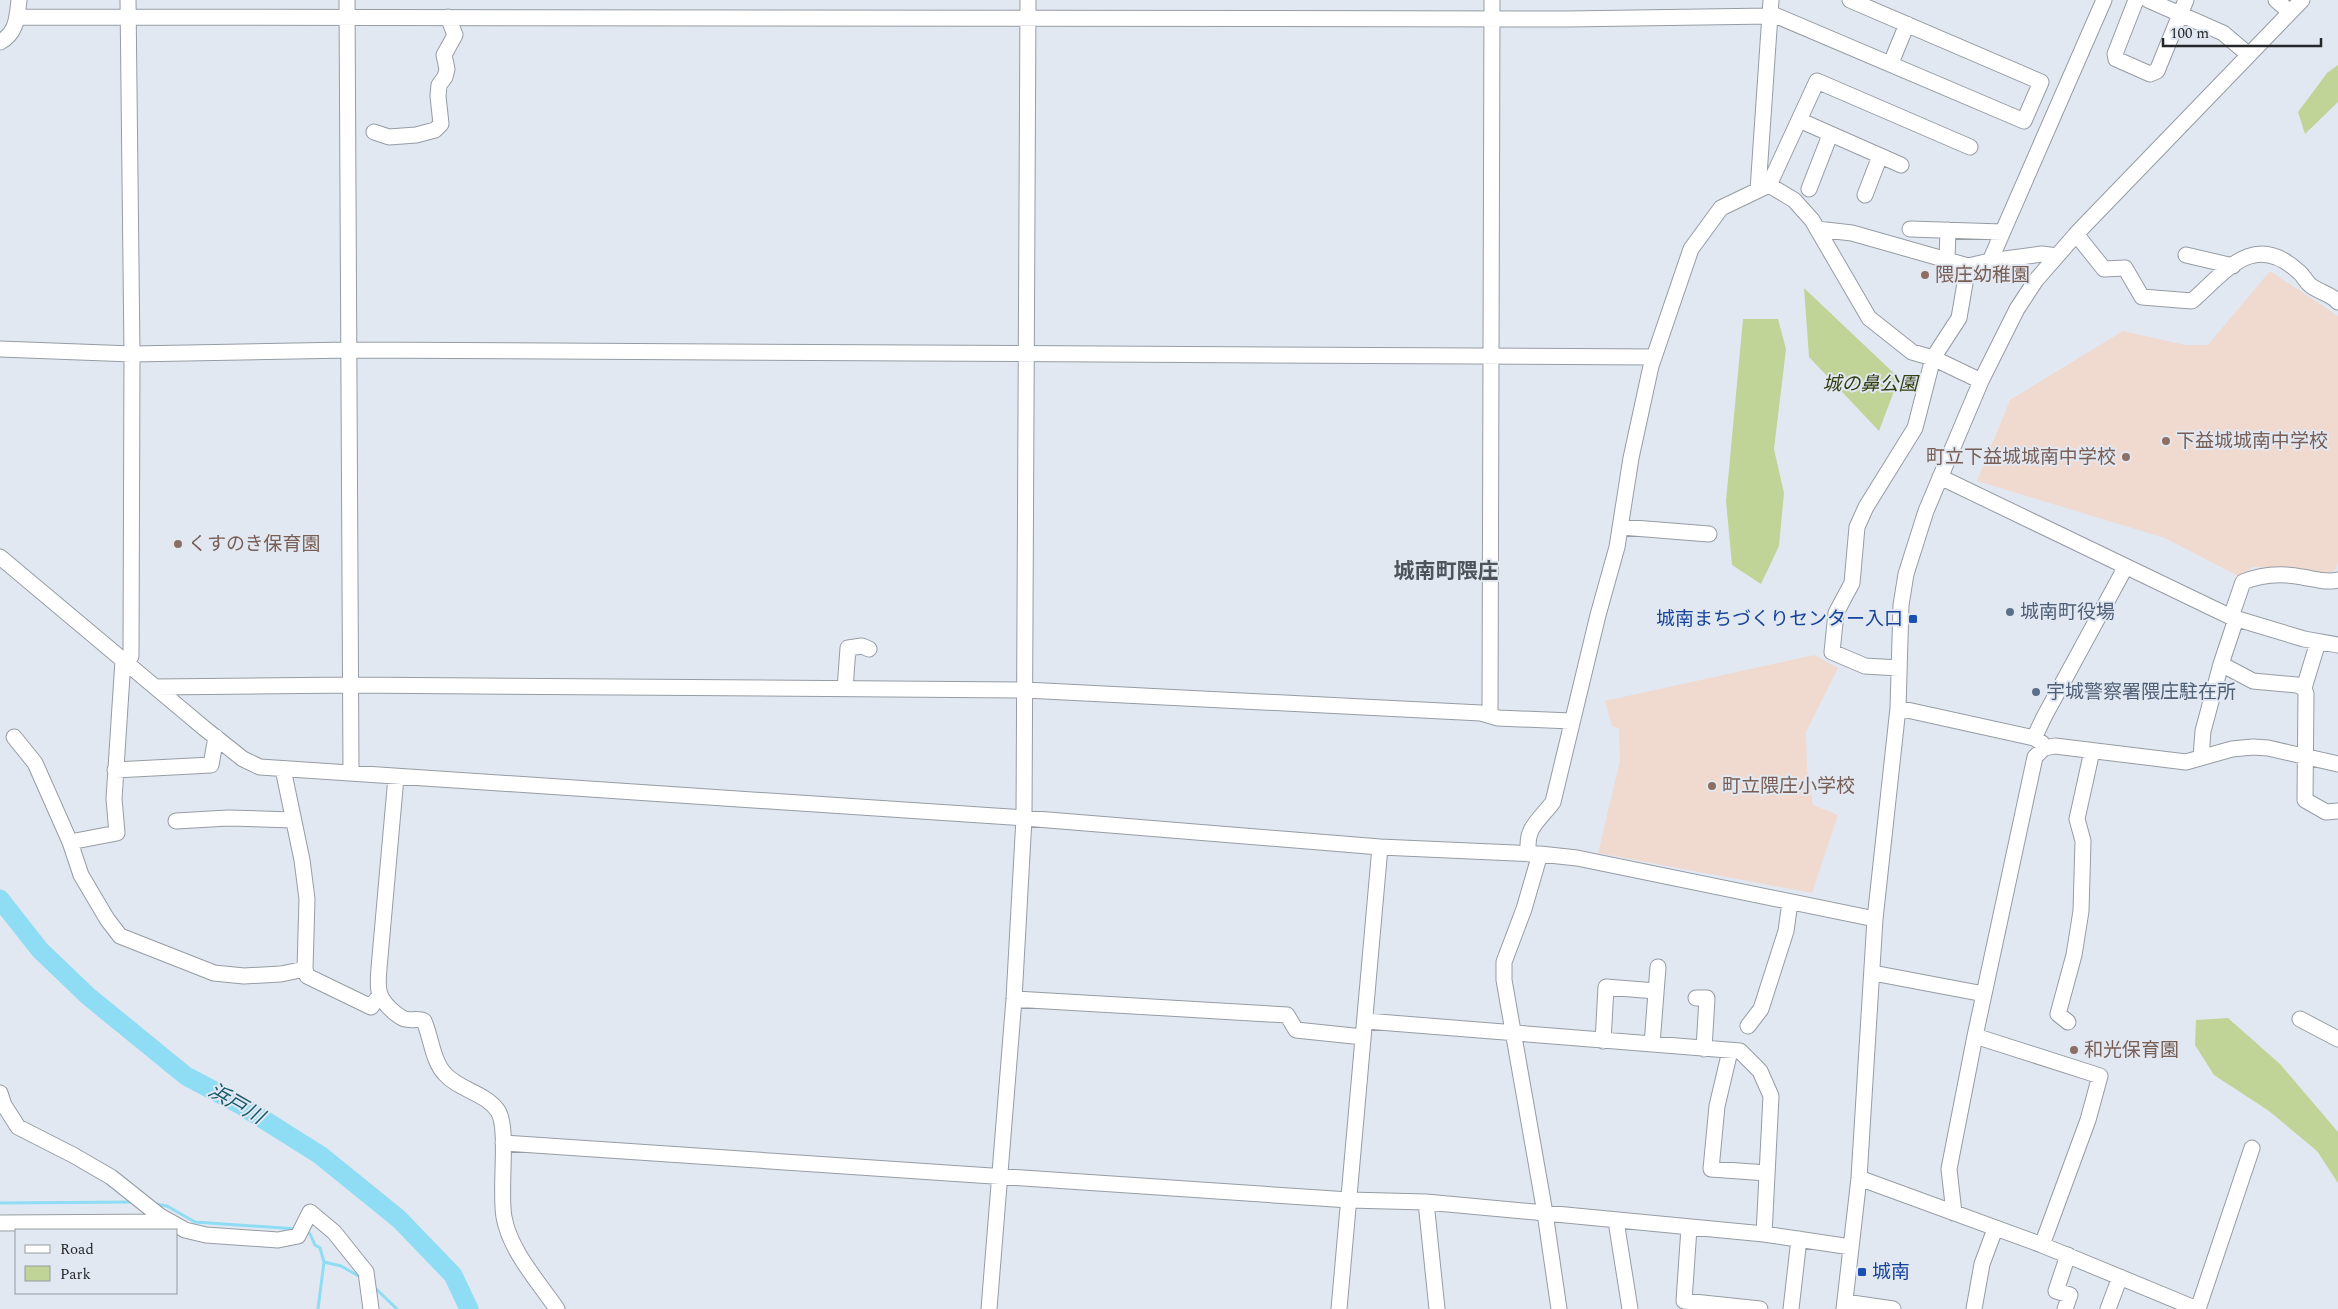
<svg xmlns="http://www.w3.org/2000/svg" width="2338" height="1309" font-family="Spectral,'Noto Sans JP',serif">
	<rect width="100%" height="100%" fill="#e2e8f2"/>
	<!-- education -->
	<path fill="#f0d9ce" d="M2270 271 2338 316V560L2336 569 2328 574 2301 569 2253 567 2238 576 2165 538 1977 481 2010 400 2123 331 2185 345H2208Z
		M1814 655 1838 668 1806 732 1807 768 1813 805 1838 815 1812 893 1598 853 1620 761 1619 729 1612 726 1605 701Z"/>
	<!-- green -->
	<path fill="#c1d497" d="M2338 65V102L2305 134 2298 112 2327 73Z
		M1804 288 1899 378 1879 431 1809 357Z
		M1743 319H1778L1786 349 1774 449 1784 493 1779 546 1761 584 1732 565 1726 501Z
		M2228 1018 2280 1064 2338 1132V1183L2317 1151 2269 1111 2214 1075 2195 1045 2196 1020Z"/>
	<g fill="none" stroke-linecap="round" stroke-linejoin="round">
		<!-- stream -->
		<path stroke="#8eddf4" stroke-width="3" d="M0 1203 134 1202
			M155 1204 167 1206 195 1222 297 1229
			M305 1231 310 1234 315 1245 320 1248 324 1262 318 1309
			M324 1262 341 1266 362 1278
			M373 1286 397 1309"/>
		<!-- river -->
		<path stroke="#8eddf4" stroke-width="19" d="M0 899 40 950 88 996 186 1076 239 1104 320 1155 399 1219 453 1275 469 1309"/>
		<defs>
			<path id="minor" d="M347 0 351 773
				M2136 0 2115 54 2116 59 2150 74 2157 71 2186 0
				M2148 0 2223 33 2249 55
				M2276 0 2290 12
				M1770 13 2024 121 2041 82 1850 0
				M17 17 1567 19 1770 16
				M0 42C17 33 17 17 19 0
				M1891 63 1907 24
				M1799 120 1901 165
				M374 132 389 137 416 135 435 130 441 124 438 96 439 85 445 77 447 69 444 55 455 35 448 17
				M1769 185 1817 81 1970 147
				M1809 189 1830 135
				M1758 190 1771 0
				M1865 195 1880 156
				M1817 229 1852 233 1968 266
				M1910 229 2002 232
				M2076 234 2104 269 2125 268 2142 297 2192 301C2226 271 2254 230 2299 272 2303 275 2305 280 2309 284 2317 292 2330 293 2338 302
				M2186 255 2233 266
				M2057 256 2042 254 1990 261 2104 0
				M1947 260 1948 230
				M0 349 132 354 349 350 1654 357
				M1940 477 2231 617 2304 639 2338 645
				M1621 527 1709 534
				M0 557 204 728 243 759 260 767 1024 818 1380 847 1540 854 1577 858 1875 919
				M2231 617 2243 582C2262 574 2282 573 2302 577 2315 579 2325 583 2338 580
				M2236 619 2221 664 2253 681 2297 685 2304 688 2306 694 2305 800 2326 812 2338 811
				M123 660 131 656 132 354 128 0
				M1899 668 1865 666 1832 652 1836 613 1852 583 1857 527 1866 507 1915 428 1933 358 1959 318 1968 266 1990 261
				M155 687 350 685 1025 690 1481 713 1498 718 1571 721
				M2304 688 2318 642
				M845 689 848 648 862 646 869 649
				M1898 708 2034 738 2042 743
				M1490 714 1492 0
				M14 737 35 763 70 842 81 875 107 919 120 936 214 973 244 976 281 974 305 969
				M2034 738 2044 717 2125 568
				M2201 757 2203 731 2221 664
				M283 769 302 860 307 899 305 969 307 976 371 1007 379 996
				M115 770 211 765 216 737
				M396 777 379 968C377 990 377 998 395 1013 398 1015 401 1018 405 1019 411 1021 418 1018 424 1021 431 1037 433 1062 445 1074 459 1090 486 1093 498 1111 509 1128 499 1191 504 1217 510 1251 538 1281 557 1309
				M176 821 228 818 293 820
				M70 842 117 833 114 799 123 660
				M1529 854C1524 828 1539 821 1553 802L1598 615 1617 547 1631 458 1651 366 1691 249 1721 208 1769 185 1794 200 1812 220 1869 318 1912 352 1933 358 1981 381
				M1540 854 1524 909 1504 962V980L1545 1213 1559 1309
				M1873 973 1984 994
				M1696 998H1707L1704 1049
				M1014 999 1287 1015 1296 1030 1363 1037
				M2300 1019 2338 1039
				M1366 1021 1740 1051 1760 1071 1771 1096 1764 1234
				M2068 1022 2058 1014 2074 955 2081 911 2083 841 2077 819 2092 751
				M1748 1026 1761 1009 1786 931 1790 902
				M1975 1036 2100 1076 2088 1120 2042 1245
				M1603 1041 1606 987 1656 991
				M1652 1044 1658 967
				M1730 1051 1717 1106 1711 1169 1767 1173
				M0 1093 4 1105 18 1127 73 1155 111 1177 160 1216 185 1230 206 1235 278 1240 298 1236 310 1212 334 1232 366 1272 371 1309
				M503 1143 1349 1200 1426 1202 1545 1213 1764 1234 1851 1247
				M1859 1178 2042 1245 2197 1309
				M1426 1202 1437 1309
				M1954 1213 1949 1169 1975 1036 2035 757 2044 748 2055 746 2186 762 2232 749 2253 747 2268 748 2338 764
				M1616 1221 1630 1309
				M0 1223 171 1222
				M1689 1228 1684 1301 1760 1309
				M1845 1302 1893 1309
				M989 1309 1014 999 1024 818 1028 0
				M1339 1309 1380 847
				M1791 1309 1799 1239
				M1844 1309 1859 1178 1875 919 1898 708 1901 605 1906 574 1926 511 1981 381 2017 309 2036 280 2078 232 2302 0
				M1974 1309 1982 1264 1995 1229
				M2065 1309 2070 1295 2056 1291 2068 1255
				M2108 1309 2120 1277
				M2198 1309 2252 1148"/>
		</defs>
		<!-- minor casing -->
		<use href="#minor" stroke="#969ca4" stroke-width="17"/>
		<!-- minor -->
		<use href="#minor" stroke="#fff" stroke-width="15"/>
	</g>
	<!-- markers -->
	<g fill="#8d6e63" stroke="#e2e8f2" stroke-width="2">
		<circle cx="1925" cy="275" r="5"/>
		<circle cx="2166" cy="441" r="5"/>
		<circle cx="2126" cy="457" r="5"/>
		<circle cx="178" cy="544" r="5"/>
		<circle cx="1712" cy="786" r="5"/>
		<circle cx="2074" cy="1050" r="5"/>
	</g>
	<g fill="#5c6f8a" stroke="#e2e8f2" stroke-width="2">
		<circle cx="2010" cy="612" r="5"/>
		<circle cx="2036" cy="692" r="5"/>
	</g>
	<g fill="#1a4fb4" stroke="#e2e8f2" stroke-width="2">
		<rect x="1908" y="614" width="10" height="10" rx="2.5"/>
		<rect x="1857" y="1267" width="10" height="10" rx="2.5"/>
	</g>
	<g text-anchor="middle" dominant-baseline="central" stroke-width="4" stroke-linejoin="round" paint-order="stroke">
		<!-- education labels -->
		<g font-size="19" fill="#785e54" stroke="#e2e8f2" text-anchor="start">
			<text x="1935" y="275">隈庄幼稚園</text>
			<text x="2176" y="441">下益城城南中学校</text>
			<text x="2116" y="457" text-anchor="end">町立下益城城南中学校</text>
			<text x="188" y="544">くすのき保育園</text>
			<text x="1722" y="786">町立隈庄小学校</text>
			<text x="2084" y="1050">和光保育園</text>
		</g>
		<!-- park labels -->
		<g font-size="19" font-style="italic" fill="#333e11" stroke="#e2e8f2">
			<text x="1870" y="384">城の鼻公園</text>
		</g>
		<!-- service labels -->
		<g font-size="19" fill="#4e5e75" stroke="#e2e8f2" text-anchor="start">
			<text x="2020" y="612">城南町役場</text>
			<text x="2046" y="692">宇城警察署隈庄駐在所</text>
		</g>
		<!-- transit labels -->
		<g font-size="19" fill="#164399" stroke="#e2e8f2" text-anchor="end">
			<text x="1903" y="619">城南まちづくりセンター入口</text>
			<text x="1872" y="1272" text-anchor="start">城南</text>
		</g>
		<!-- water labels -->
		<g font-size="20" font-style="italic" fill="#175969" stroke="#e2e8f2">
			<text transform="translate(236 1104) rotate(30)">浜戸川</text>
		</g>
		<!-- quarter labels -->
		<g font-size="21" font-weight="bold" fill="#4e535b" stroke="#e2e8f2">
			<text x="1446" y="572">城南町隈庄</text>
		</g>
	</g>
	<!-- legend -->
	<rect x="15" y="1229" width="162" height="65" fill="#e2e8f2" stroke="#969ba2"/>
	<rect x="25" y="1245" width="25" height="8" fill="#ffffff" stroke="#969ba2"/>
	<text x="60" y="1254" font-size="15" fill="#25272b">Road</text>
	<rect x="25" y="1266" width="25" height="15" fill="#c1d497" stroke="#969ba2"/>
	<text x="60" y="1279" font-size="15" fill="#25272b">Park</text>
	<!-- scale -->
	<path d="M2163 38v8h158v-8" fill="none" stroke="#25272b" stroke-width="2.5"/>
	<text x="2170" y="38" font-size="15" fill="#25272b" stroke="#e2e8f2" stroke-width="4" paint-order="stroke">100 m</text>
</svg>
